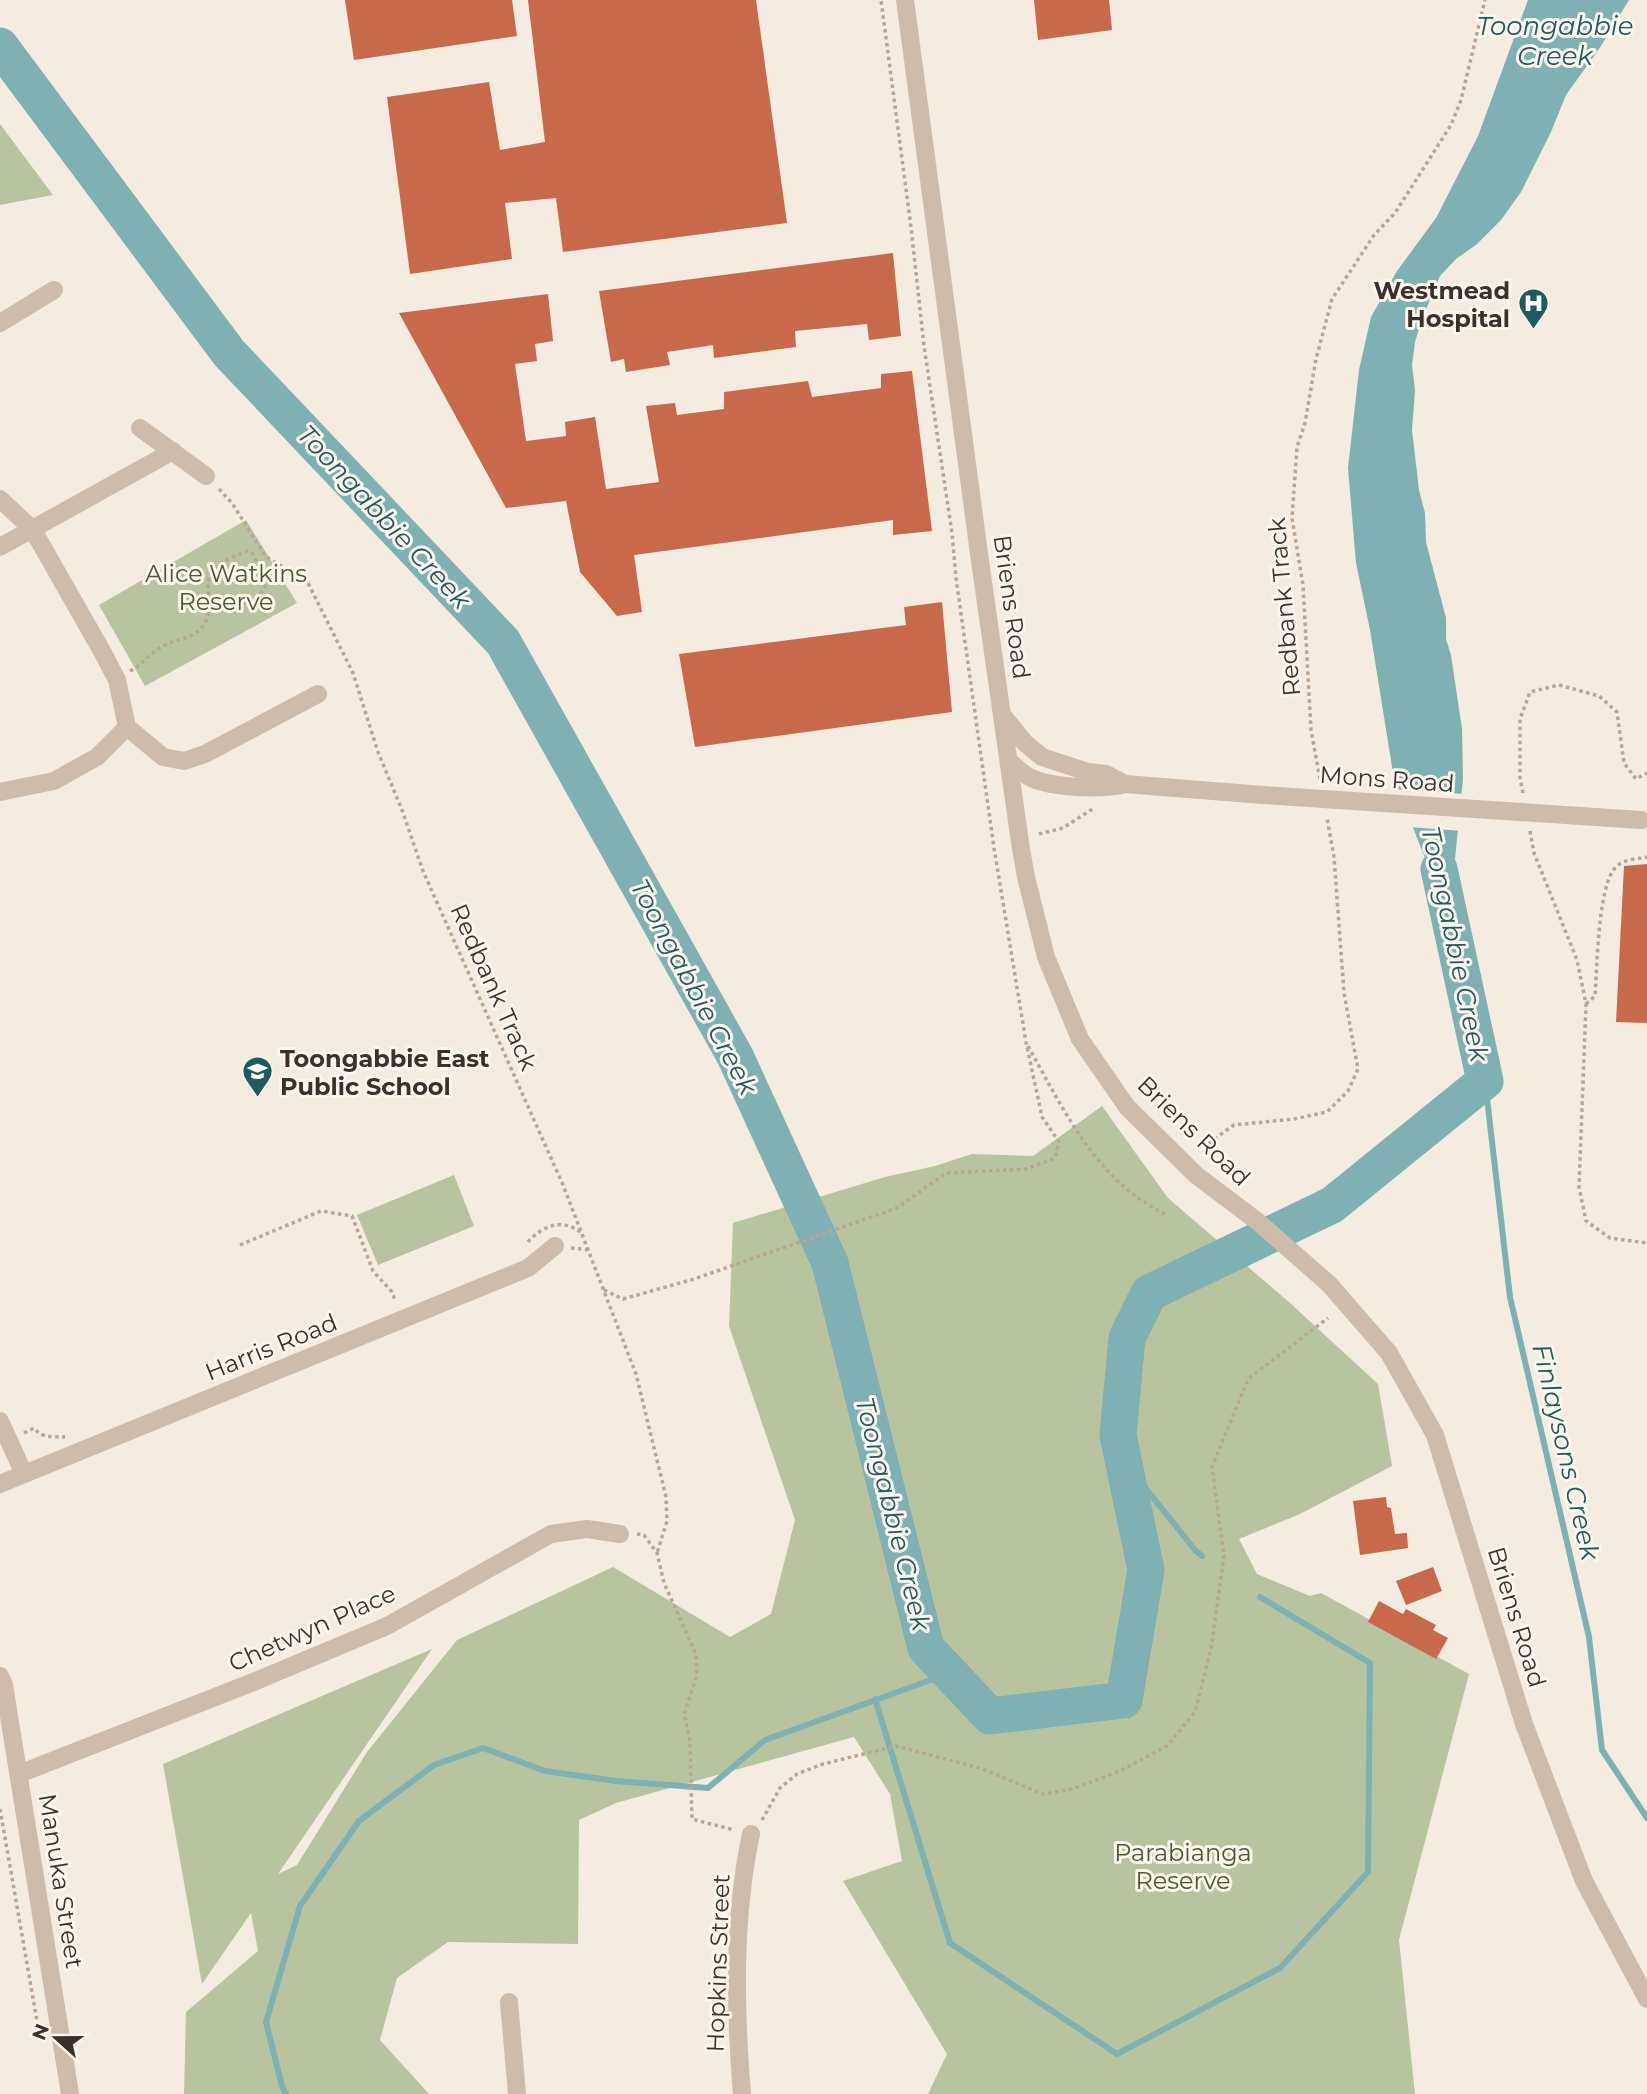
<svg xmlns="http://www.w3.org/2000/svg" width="1647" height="2094" font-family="Montserrat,sans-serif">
	<rect width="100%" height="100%" fill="#f4ebe1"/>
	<!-- green -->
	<path fill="#b8c4a0" d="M0 124 53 195 0 205Z
		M246 520 297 603 145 686 99 605Z
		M1102 1106 1168 1198 1290 1303 1378 1384 1392 1466 1300 1514 1239 1539 1257 1574 1310 1596 1321 1593 1469 1674 1399 1940 1415 2094H928L947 2054 843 1881 902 1861 890 1794 854 1737 616 1803 579 1820 578 1944 448 1942 397 1978 380 2040 429 2094H184L186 2012 258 1951 251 1913 202 1984 163 1764 432 1649 278 1874 297 1865 367 1752 457 1640 613 1567 730 1637 771 1614 795 1520 729 1326 733 1223 885 1177 935 1166 972 1154 1033 1156Z
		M454 1175 474 1226 378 1265 357 1215Z"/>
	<!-- water -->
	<path fill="#7fb0b2" d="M1528 0H1629L1599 49 1566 95 1551 132 1521 192 1501 220 1477 244 1456 259 1440 276 1422 319 1415 342 1412 365 1415 390 1412 430 1419 490 1425 513 1426 542 1446 618V639L1451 655 1462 729 1463 779 1449 919 1394 779 1370 630 1356 563 1348 468 1359 370 1371 317 1397 271 1436 218 1478 136Z"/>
	<!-- pier -->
	<path fill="#f4ebe1" d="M1395 789 1465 794 1462 831 1409 827Z"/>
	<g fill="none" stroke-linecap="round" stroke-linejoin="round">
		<!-- stream -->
		<path stroke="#7fb0b2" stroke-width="6" d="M1485 1081 1510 1297 1589 1637 1602 1750 1647 1818
			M1123 1460 1195 1550 1202 1556
			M875 1699 950 1943 1117 2054 1280 1968 1368 1872 1370 1663 1260 1597
			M286 2094 282 2086 266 2022 300 1906 359 1821 434 1765 483 1748 545 1771 616 1781 708 1788 765 1740 950 1673"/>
		<!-- river -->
		<path stroke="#7fb0b2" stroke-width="37" d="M0 46 229 353 503 642 735 1056 830 1263 926 1648 990 1716 1124 1700 1146 1570 1118 1435 1127 1338 1149 1293 1332 1205 1485 1081 1439 869"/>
	</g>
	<!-- building -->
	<path fill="#c8694b" d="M345 0H512L517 36 354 60Z
		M528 0H756L787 223 563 252 556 198 505 203 512 259 410 274 387 97 489 82 500 150 545 142Z
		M1034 0H1109L1112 30 1038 40Z
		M893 253 901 336 869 340 867 324 795 331 796 347 714 358 713 345 667 352 670 365 626 372 624 359 611 362 599 291Z
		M548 294 553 341 535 344 537 361 515 364 526 441 566 436 565 422 595 417 606 489 659 482 646 406 675 403 677 415 724 409V392L808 381 812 397 881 388V374L912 371 932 531 893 535V520L634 555 642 612 617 616 580 572 566 501 506 508 399 313Z
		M942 602 952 712 695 747 679 654 906 625 904 607Z
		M1647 864V1023L1616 1022 1624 866Z
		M1386 1497 1387 1507 1391 1508 1395 1534 1407 1533 1408 1548 1360 1555 1353 1501Z
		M1433 1567 1442 1591 1406 1605 1396 1581Z
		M1379 1601 1403 1614 1406 1609 1436 1625 1433 1630 1448 1638 1436 1659 1368 1622Z"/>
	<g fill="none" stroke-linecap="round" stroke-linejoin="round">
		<!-- path -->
		<path stroke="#b9a596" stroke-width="3.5" stroke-dasharray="3.5 3.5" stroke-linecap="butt" d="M219 489 232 503 266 557 307 581 353 673 378 752 402 810 423 871 563 1185 636 1374 666 1497 667 1521 657 1553
			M130 671C143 664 152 651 165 645 179 638 192 640 203 626 217 607 200 583 214 569 222 560 236 556 247 551L252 553 262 572 265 587 258 596 246 600 237 612 210 609
			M1320 779 1311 730 1303 585 1292 518 1297 447 1305 423 1316 359 1332 299 1374 235 1395 213 1451 125 1461 100 1485 0
			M1523 793 1520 778V719L1530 692 1559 685 1599 696 1617 712 1624 763 1636 779 1647 773
			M1530 831 1534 853 1577 960 1586 1004 1579 1187 1586 1221 1610 1238 1647 1243
			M1039 834 1063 828 1094 808
			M1586 1004 1595 996C1597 970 1598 883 1616 867 1624 859 1637 859 1647 857
			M1028 1046C1065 1112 1095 1179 1165 1214
			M1203 1147 1234 1125 1294 1119 1327 1112 1348 1091 1358 1069 1344 993 1334 857 1327 818
			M528 1242C543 1225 562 1218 582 1233
			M240 1245 321 1211 352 1216 373 1271 392 1292 395 1300
			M571 1248 590 1250
			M604 1290 623 1299 694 1279 897 1208 946 1173 1026 1169 1055 1158 1059 1142 1042 1117 1026 1042 994 848 956 578 952 533 924 346 911 227 881 0
			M24 1433 34 1428C43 1439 52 1436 65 1437
			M637 1534 644 1535 657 1553 664 1583 696 1654 697 1675 684 1714 690 1741 692 1819 734 1830
			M0 1809 37 2021
			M762 1820 780 1788 797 1774 823 1764 896 1746 983 1769 1043 1794 1072 1789 1120 1771 1167 1746 1195 1712 1211 1649 1224 1556 1212 1467 1248 1379 1328 1318"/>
		<!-- minor -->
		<path stroke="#cdbbac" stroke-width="18" d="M905 0 980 561 1021 849 1026 877 1046 957 1080 1039 1127 1107 1196 1175 1257 1221 1329 1284 1389 1353 1435 1435 1524 1724 1584 1881 1647 1999
			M0 323 54 290
			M140 428 206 476
			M0 499 33 530 103 653 117 680 127 727
			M0 547 173 451
			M1004 717 1025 743 1042 757 1088 772 1106 774 1125 784
			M127 727 163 757 184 761 205 754 318 694
			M1009 761C1016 767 1023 774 1031 778 1053 788 1102 790 1125 784L1263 795
			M0 792 54 781 97 757 127 727
			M0 1421 24 1474
			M0 1484 528 1268 555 1246
			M0 1676 4 1685 70 2094
			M19 1774 256 1681 387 1626 551 1534 587 1529 620 1534
			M509 2002 517 2094
			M742 2094C735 2008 733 1919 751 1834"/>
		<!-- minor-bridge -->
		<path stroke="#cdbbac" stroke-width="18" d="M1263 795 1641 820"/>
	</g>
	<!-- icons -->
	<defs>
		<symbol id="hospital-pin" viewBox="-11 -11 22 30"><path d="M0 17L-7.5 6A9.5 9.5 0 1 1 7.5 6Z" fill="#1f5a5e" stroke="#fbf5ee"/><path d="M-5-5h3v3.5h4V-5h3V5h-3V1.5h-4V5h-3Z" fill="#fff"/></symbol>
		<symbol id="school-pin" viewBox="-11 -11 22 30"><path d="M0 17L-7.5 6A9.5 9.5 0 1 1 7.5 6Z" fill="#1f5a5e" stroke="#fbf5ee"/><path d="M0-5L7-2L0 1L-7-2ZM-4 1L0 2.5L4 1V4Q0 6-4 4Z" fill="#fff"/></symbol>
	</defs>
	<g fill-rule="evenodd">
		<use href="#hospital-pin" x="1516" y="286" width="35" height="47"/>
		<use href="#school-pin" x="240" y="1054" width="35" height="47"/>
	</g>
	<g text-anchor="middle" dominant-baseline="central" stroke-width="6" stroke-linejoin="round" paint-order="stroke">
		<!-- poi labels -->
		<g font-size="24" font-weight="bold" fill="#3b302b" stroke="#fbf5ee" text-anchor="end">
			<text x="1510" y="290">Westmead<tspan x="1510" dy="28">Hospital</tspan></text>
			<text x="280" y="1058" text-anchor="start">Toongabbie East<tspan x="280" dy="28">Public School</tspan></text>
		</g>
		<!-- park labels -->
		<g font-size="24" fill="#4a5a2e" stroke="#fbf5ee">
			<text x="226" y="573">Alice Watkins<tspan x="226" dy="28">Reserve</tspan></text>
			<text x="1183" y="1852">Parabianga<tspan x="1183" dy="28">Reserve</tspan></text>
		</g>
		<!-- street labels -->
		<g font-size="24" fill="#3b302b" stroke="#fbf5ee">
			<text transform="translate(1012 607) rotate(82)">Briens Road</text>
			<text transform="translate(1284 607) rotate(-95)">Redbank Track</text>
			<text transform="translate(1387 779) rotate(4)">Mons Road</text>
			<text transform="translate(494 987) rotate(66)">Redbank Track</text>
			<text transform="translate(1194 1131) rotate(44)">Briens Road</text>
			<text transform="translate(271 1347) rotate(-22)">Harris Road</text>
			<text transform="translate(1517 1617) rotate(73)">Briens Road</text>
			<text transform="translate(312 1628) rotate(-24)">Chetwyn Place</text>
			<text transform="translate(61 1881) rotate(81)">Manuka Street</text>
			<text transform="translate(718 1963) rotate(-88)">Hopkins Street</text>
		</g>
		<!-- water labels -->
		<g font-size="26" font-style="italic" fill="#1f5a5e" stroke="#fbf5ee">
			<text x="1555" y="26">Toongabbie<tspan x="1555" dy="30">Creek</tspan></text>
			<text transform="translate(384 517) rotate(47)">Toongabbie Creek</text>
			<text transform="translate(1455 944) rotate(78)">Toongabbie Creek</text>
			<text transform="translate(694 987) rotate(62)">Toongabbie Creek</text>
			<text transform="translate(1566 1452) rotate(77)">Finlaysons Creek</text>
			<text transform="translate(893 1514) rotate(76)">Toongabbie Creek</text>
		</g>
	</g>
	<!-- north arrow -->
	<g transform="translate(56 2038) rotate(291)" stroke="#fbf5ee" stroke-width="5" paint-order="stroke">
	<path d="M0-5L12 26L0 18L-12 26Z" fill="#3b302b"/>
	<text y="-10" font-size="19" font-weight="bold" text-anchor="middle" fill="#3b302b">N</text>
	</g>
</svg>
